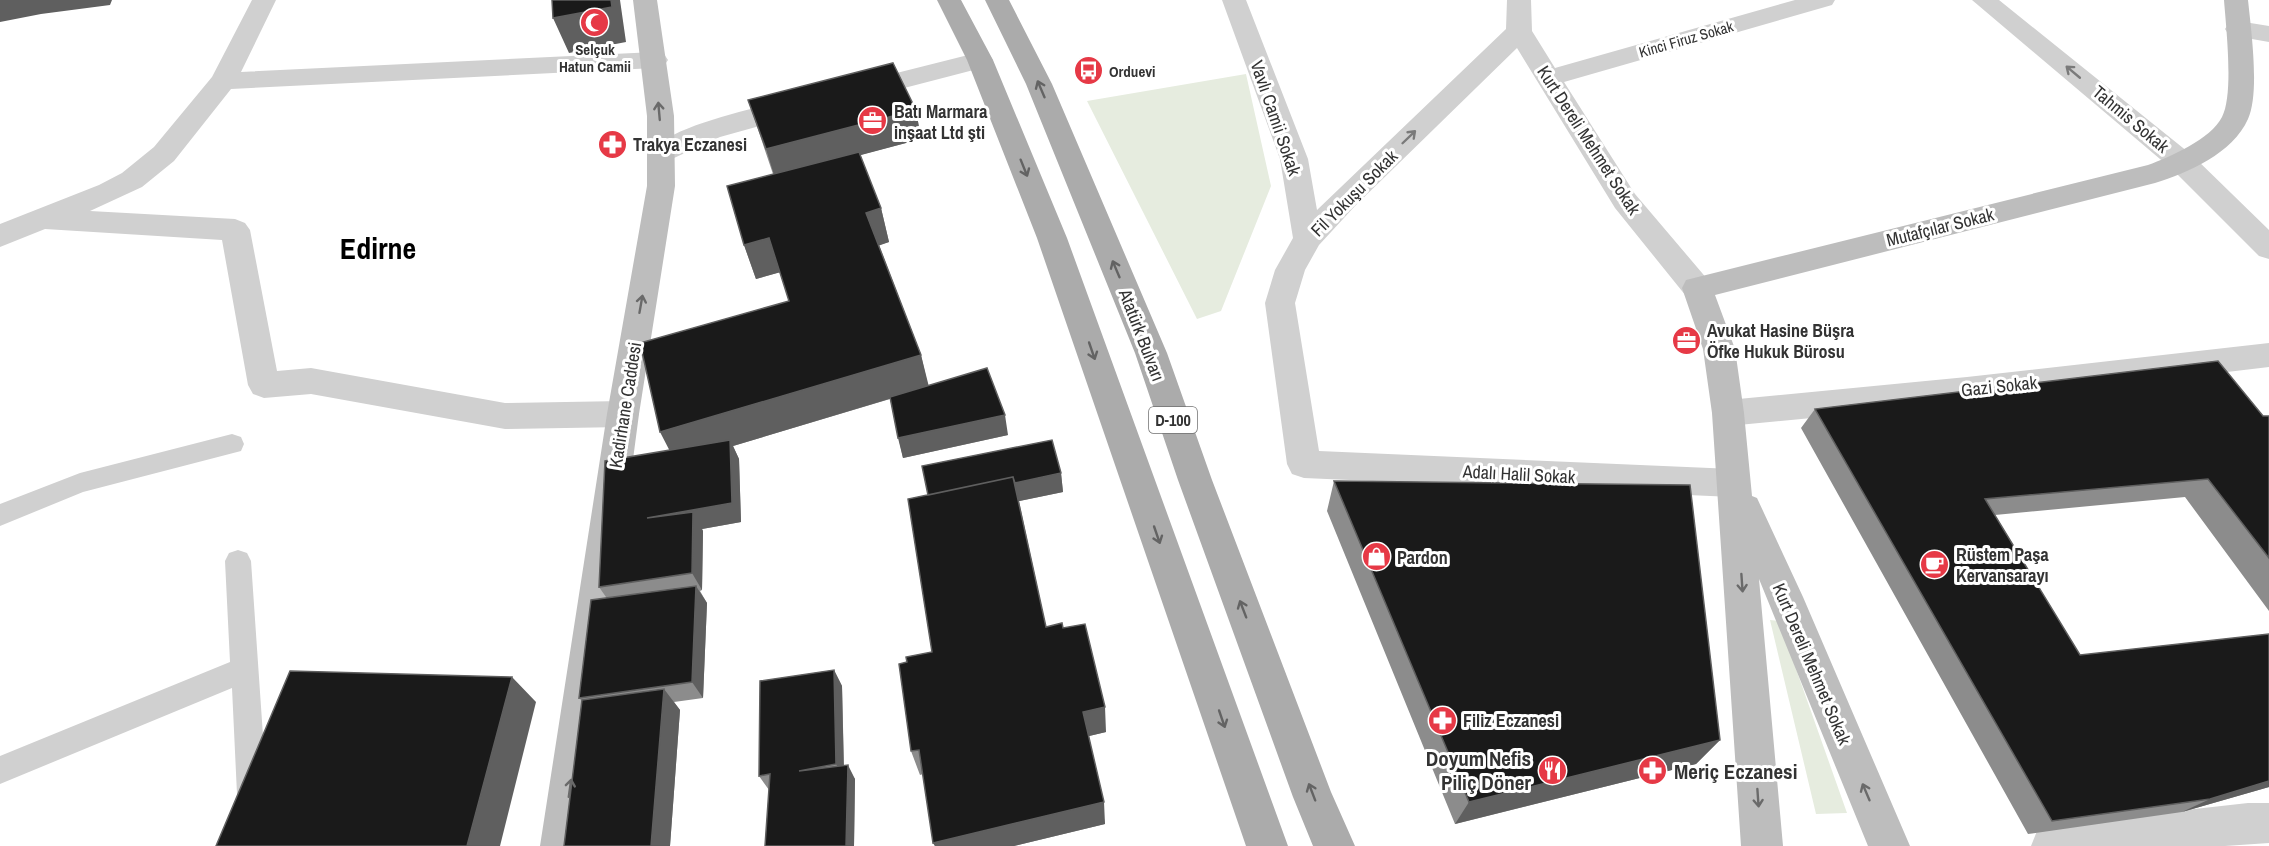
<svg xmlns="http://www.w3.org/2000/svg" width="2269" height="846" font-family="'Archivo Narrow',sans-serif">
	<rect width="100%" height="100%" fill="#fff"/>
	<!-- green -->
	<path fill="#e6ecdf" d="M1246 74 1271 186 1221 311 1197 319 1087 101Z
		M1770 620 1779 621 1847 813 1816 814Z"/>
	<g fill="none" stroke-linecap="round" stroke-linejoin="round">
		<!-- lane -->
		<path fill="#d0d0d0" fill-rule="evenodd" d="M232 434 241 437 244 444 241 451 83 492 0 526V504L80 473Z
			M238 550 247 553 251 561 267 794 262 804 252 808 242 804 237 794 232 688 0 784V756L230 662 225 561 229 553Z"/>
		<!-- street -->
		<path fill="#d0d0d0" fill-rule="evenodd" d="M252 0H276L241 72 655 52 664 54 668 60 664 66 655 68 231 89 174 161 142 187 90 211 235 219 245 223 250 230 277 371 311 368 505 403 623 401 635 405 639 414 635 423 623 427 505 429 311 394 264 398 253 394 248 385 222 240 45 229 0 247V224L99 185 122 173 154 147 212 77Z
			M1222 0H1246L1308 159 1317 210 1506 29 1507 0H1531L1532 31 1555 68 1795 0H1835L1832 5 1564 82 1635 194 1708 280 1712 288 1708 296 1697 299 1686 296 1615 208 1517 48 1355 206 1319 245 1305 270 1295 303 1319 451 1733 469 1745 473 1750 483 1745 493 1733 497 1304 478 1292 474 1287 464 1265 303 1275 270 1293 238 1280 159Z
			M1972 0H1999L2193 156 2269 230V259L2259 256 2173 170Z
			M2238 21 2269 26V42L2229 35 2225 29 2229 23Z
			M980 52 989 54 993 60 989 66 858 100 849 97 845 91 849 85Z
			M796 98 806 101 809 107 806 113 720 137 663 163 653 161 649 154C667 125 762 107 796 98Z
			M2269 343V367L1967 403 1728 426 1716 422 1712 413 1716 404 1728 400 1967 377Z
			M2248 803H2269V843L2225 846H2031L2037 831 2052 825Z"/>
		<!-- secondary -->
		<path fill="#bdbdbd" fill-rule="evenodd" d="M633 0H657L674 116 675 186 639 414 582 846H540L607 414 647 186V116Z
			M2224 0H2248C2251 29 2260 93 2248 119 2233 153 2188 173 2155 183L1715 295 1735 349 1744 413 1752 496 1757 498 1803 597 1910 846H1868L1759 579 1783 846H1741L1712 413 1703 349 1682 288 1686 280 2148 165C2170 157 2211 139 2222 117 2234 94 2226 27 2224 0Z"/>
		<!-- primary -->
		<path fill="#ababab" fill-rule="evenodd" d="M937 0H961L993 60 1067 238 1288 846H1246L1037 238 967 60Z
			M985 0H1009L1052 84 1167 353 1212 480 1331 792 1355 846H1313L1293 797 1178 480 1135 353 1026 84Z"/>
	</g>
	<!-- wall -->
	<path fill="#8c8c8c" d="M748 100 916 110 921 139 860 155 881 208 889 242 879 245 921 355 928 386 1008 435 903 458 890 399 733 446 739 459 741 522 702 529 703 531 702 590 700 591 707 603 703 698 674 702 680 710 670 846H564L582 701 579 698 606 597 599 587 669 450 789 301 780 272 756 279 744 245 773 174Z
		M1815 409 2269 416V611L2185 497 1995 515 2080 655 2269 787 2182 812 2028 834 1801 428Z
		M1061 473 1063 492 1019 501 1046 627 1063 628 1106 732 1089 736 1105 824 1014 846H935L933 843 923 774 920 775 911 751 907 662 932 652 908 499Z
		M1334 481 1720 740 1696 764 1455 824 1327 511Z
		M834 670 842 686 844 766 855 779 854 846H765L769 790 759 776Z"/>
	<!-- shaded-wall -->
	<path fill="#5f5f5f" d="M0 0H112L110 5 41 14 0 22Z
		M611 0H620L626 42 569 53 553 18Z
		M916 110 921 139 775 178 766 149Z
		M881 208 889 242 875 247 866 213Z
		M769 238 781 272 756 279 744 245Z
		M921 355 929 387 733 446 739 459 741 522 702 529 703 531 702 590 692 573 658 536 676 463 660 432Z
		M1005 415 1008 435 903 458 898 438Z
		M1061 473 1063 492 933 519 929 500Z
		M696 586 707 603 703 698 692 682Z
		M834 670 842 686 844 778 836 764Z
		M512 677 536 702 500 846H467Z
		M664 689 680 710 670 846H651Z
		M1105 707 1106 732 1085 737 1083 712Z
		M1720 740 1696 764 1455 824 1469 802Z
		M848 765 855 779 854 846H846Z
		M2269 781V787L2182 812 2210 799Z
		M1104 802 1105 824 1014 846H935L933 843Z"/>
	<!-- building -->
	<path fill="#1a1a1a" stroke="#5f5f5f" stroke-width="1.5" d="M552 0H611L612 7 553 18Z
		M893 63 916 110 766 149 748 100Z
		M859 152 881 208 866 213 921 355 660 432 640 343 789 301 769 238 744 245 727 186Z
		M2218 361 2263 416H2269V558L2208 479 1985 499 2080 655 2269 634V781L2210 799 2052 821 1815 409Z
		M987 368 1005 415 898 438 890 397Z
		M730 440 732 503 647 518 693 512 692 573 599 587 605 461Z
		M1052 440 1061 473 1015 483 1013 477 928 495 922 466Z
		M1013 477 1046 627 1062 623 1063 628 1085 624 1105 707 1083 712 1104 802 933 843 919 750 911 751 899 664 907 662 906 657 932 652 908 499Z
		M1334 481 1690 485 1720 740 1469 802Z
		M696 586 692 682 579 698 591 600Z
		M834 670 836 764 799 771 848 765 846 846H765L770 774 759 776 760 681Z
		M290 671 512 677 467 846H216Z
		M664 689 651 846H564L582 700Z"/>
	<!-- one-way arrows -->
	<defs><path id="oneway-shaft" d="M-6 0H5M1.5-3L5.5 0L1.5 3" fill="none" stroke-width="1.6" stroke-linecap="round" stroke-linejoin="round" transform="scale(1.5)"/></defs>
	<g stroke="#7a7a7a">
		<use href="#oneway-shaft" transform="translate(2073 72) rotate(-140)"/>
		<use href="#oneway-shaft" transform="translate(1409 137) rotate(-44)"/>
	</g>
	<g stroke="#636363">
		<use href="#oneway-shaft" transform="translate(1041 89) rotate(-113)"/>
		<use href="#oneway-shaft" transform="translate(1024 168) rotate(68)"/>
		<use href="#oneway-shaft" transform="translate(1116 269) rotate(-113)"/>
		<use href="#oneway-shaft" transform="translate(1092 351) rotate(71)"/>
		<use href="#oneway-shaft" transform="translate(1157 535) rotate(71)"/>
		<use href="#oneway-shaft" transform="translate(1243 609) rotate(-111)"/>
		<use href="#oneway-shaft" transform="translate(1222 719) rotate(71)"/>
		<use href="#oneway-shaft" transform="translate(1312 792) rotate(-111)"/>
	</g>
	<g stroke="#6a6a6a">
		<use href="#oneway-shaft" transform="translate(659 111) rotate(-95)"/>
		<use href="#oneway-shaft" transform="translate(641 304) rotate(-80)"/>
		<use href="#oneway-shaft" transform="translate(1742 583) rotate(86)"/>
		<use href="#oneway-shaft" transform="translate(570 788) rotate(-82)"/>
		<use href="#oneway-shaft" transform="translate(1866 792) rotate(-113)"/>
		<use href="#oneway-shaft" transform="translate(1758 798) rotate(86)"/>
	</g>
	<!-- icons -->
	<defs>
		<symbol id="mosque-disc" viewBox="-11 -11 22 22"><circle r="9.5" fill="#e63946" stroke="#fff"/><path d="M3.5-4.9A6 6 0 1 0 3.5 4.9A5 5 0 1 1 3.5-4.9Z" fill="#fff"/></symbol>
		<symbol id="bus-disc" viewBox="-11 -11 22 22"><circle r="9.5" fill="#e63946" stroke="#fff"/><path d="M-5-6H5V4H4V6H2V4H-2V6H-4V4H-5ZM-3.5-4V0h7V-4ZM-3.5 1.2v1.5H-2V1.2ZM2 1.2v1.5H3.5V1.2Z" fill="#fff"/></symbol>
		<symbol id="office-disc" viewBox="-11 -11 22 22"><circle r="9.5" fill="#e63946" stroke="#fff"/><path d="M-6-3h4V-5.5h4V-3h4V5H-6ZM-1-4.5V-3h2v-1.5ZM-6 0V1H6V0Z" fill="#fff"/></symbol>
		<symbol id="pharmacy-disc" viewBox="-11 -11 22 22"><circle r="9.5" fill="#e63946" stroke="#fff"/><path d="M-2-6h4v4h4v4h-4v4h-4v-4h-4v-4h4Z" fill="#fff"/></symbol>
		<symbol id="shop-disc" viewBox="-11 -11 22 22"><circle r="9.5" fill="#e63946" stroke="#fff"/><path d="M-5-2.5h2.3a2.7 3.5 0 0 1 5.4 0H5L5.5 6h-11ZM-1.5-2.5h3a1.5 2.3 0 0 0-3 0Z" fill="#fff"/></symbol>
		<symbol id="cafe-disc" viewBox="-11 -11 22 22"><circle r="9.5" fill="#e63946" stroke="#fff"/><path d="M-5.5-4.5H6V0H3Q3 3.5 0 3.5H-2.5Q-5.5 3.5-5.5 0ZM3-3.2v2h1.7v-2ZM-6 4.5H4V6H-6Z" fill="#fff"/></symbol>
		<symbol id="restaurant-disc" viewBox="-11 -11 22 22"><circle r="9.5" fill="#e63946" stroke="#fff"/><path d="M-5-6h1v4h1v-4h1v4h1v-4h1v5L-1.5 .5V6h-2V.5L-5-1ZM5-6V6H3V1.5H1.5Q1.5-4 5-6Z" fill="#fff"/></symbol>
	</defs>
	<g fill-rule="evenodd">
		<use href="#mosque-disc" x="578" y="6" width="33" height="33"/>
		<use href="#bus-disc" x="1072" y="54" width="33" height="33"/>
		<use href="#office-disc" x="856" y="104" width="33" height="33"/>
		<use href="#pharmacy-disc" x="596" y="128" width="33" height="33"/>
		<use href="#office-disc" x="1670" y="324" width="33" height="33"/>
		<use href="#shop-disc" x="1360" y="540" width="33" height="33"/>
		<use href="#cafe-disc" x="1918" y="548" width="33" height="33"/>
		<use href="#pharmacy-disc" x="1426" y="704" width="33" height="33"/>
		<use href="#restaurant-disc" x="1536" y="754" width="33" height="33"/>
		<use href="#pharmacy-disc" x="1636" y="754" width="33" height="33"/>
	</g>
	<g text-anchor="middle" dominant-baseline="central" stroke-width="6" stroke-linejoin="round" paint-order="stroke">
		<!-- far-street labels -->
		<g font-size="15" fill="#333" stroke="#fff">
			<text transform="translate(1686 39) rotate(-16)">Kinci Firuz Sokak</text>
		</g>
		<!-- far-poi labels -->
		<g font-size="15" font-weight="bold" fill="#333" stroke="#fff">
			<text x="595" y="49">Selçuk<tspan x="595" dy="17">Hatun Camii</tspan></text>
			<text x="1109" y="71" text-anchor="start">Orduevi</text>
		</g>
		<!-- shield labels -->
		<rect fill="#fff" stroke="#707070" stroke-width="1.5" x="1149" y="407" width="48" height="26" rx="4.5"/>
		<g font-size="16" font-weight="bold" fill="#333">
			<text x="1173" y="420">D-100</text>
		</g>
		<!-- poi labels -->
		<g font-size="18" font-weight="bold" fill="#333" stroke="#fff" text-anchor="start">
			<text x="894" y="111">Batı Marmara<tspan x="894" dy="21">inşaat Ltd şti</tspan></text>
			<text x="633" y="144">Trakya Eczanesi</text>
			<text x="1707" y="330">Avukat Hasine Büşra<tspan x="1707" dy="21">Öfke Hukuk Bürosu</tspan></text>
			<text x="1956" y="554">Rüstem Paşa<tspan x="1956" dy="21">Kervansarayı</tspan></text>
			<text x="1397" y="557">Pardon</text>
			<text x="1463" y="720">Filiz Eczanesi</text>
		</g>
		<!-- street labels -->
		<g font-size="18" fill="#333" stroke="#fff">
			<text transform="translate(1276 118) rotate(71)">Vavlı Camii Sokak</text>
			<text transform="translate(2131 119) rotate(40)">Tahmis Sokak</text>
			<text transform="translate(1589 140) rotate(57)">Kurt Dereli Mehmet Sokak</text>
			<text transform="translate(1354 193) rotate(-45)">Fil Yokuşu Sokak</text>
			<text transform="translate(1940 227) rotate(-14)">Mutafçılar Sokak</text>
			<text transform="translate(1142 335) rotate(69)">Atatürk Bulvarı</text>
			<text transform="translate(1999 386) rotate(-6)">Gazi Sokak</text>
			<text transform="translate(625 405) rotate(-81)">Kadirhane Caddesi</text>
			<text transform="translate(1519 474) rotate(3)">Adalı Halil Sokak</text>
			<text transform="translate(1812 664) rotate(67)">Kurt Dereli Mehmet Sokak</text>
		</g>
		<!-- near-poi labels -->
		<g font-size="21" font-weight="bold" fill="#333" stroke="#fff" text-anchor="end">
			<text x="1531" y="758">Doyum Nefis<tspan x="1531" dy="24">Piliç Döner</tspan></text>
			<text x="1674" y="771" text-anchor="start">Meriç Eczanesi</text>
		</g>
		<!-- town labels -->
		<g font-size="30" font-weight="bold" fill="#000" stroke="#fff">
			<text x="378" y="248">Edirne</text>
		</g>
	</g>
</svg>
